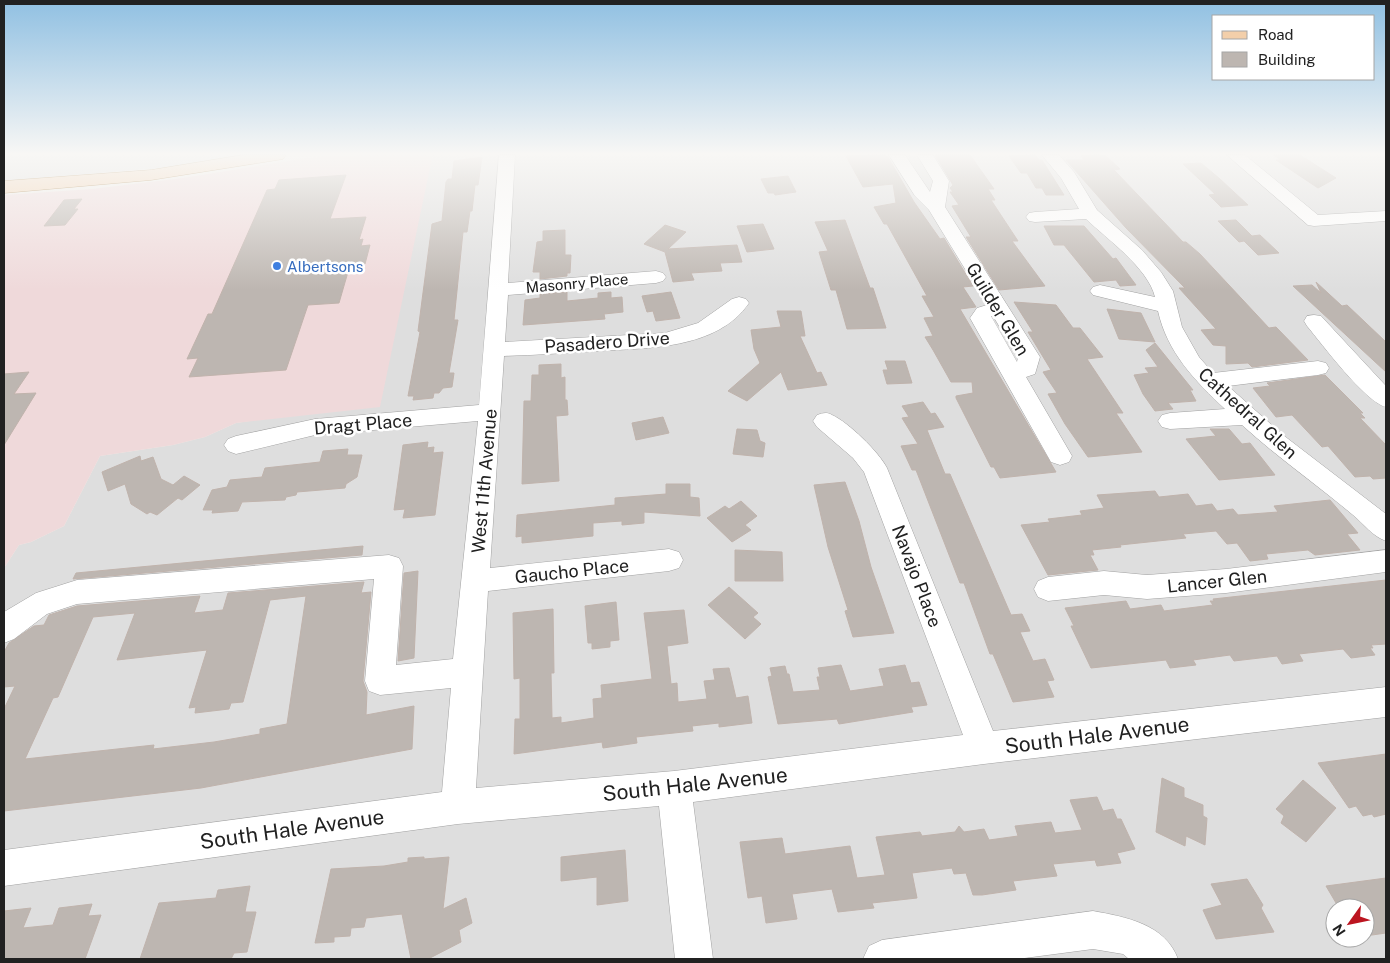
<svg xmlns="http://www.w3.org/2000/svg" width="1390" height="963" font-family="'Public Sans',sans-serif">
	<rect width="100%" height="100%" fill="#f0ede8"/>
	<!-- residential -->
	<path fill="#dedede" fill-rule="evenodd" d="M4 155H249L172 167 4 181Z
		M426 155H830L834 163 831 155H1386V959H4V568L19 545 31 542 64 526 100 456 173 445 205 437 236 423 276 417 432 159ZM1335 908H1365V938H1335Z"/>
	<!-- commercial -->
	<path fill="#efd9da" d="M359 155H426L432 158 380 407 236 423 205 437 173 445 100 456 64 526 31 542 19 545 4 568V195L92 189 183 178 306 158Z"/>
	<!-- building -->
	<path fill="#bdb6b1" stroke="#c0b3ac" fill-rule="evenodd" d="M885 155 888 157 914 202 940 239 944 238 973 286 963 287 976 307 960 309 1056 472 1000 478 994 467H991L956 398V396L973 393 972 382H951L933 350 925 337 933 336 924 318 934 317 922 296H927L887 224H884L874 207 896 203 893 184 863 187 846 156Z
		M935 155H970L994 189H988L995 200H991L1018 241H1012L1045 286 999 290 966 237H971L952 206 959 205 950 192H953L950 188 953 185Z
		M1035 155 1039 160H1042L1064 195H1046L1042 188H1036L1027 173H1021L1009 156Z
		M1099 155 1106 156 1120 169 1114 170 1183 242H1186L1200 254 1269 328 1276 327 1308 360 1252 367 1248 363 1226 364V346L1213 345 1201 330 1216 329 1179 288H1185L1126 228 1066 160H1084L1081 156Z
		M1274 155H1300L1336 178 1318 188 1276 160H1281Z
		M482 157 478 185H475L472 211H470L467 232H463L454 320H458L449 373H454L452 387 443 388 439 393H434L433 398 413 400 414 396H408L420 332 418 331 432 224 442 221 446 182 448 179H452L454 161Z
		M1201 163 1220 179 1248 205 1221 207 1209 195 1215 194 1183 164Z
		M346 175 330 219 366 217 359 240 363 239 361 246 370 245 365 264 350 265 339 303 308 305 286 370 189 377 198 358 187 359 208 314H212L267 190 275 189 279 180Z
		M788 176 796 192 775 195 774 193H768L761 179Z
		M82 199 74 209H78L65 225 44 226 64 200Z
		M845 220 870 288H873L886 328 847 329 836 290H831L819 252 828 251 815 222Z
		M1236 220 1252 236 1260 235 1279 253 1258 255 1244 241 1239 242 1218 221Z
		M763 224 774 249 747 252 737 226Z
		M665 225 686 232 668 249 737 245 742 262 720 263 722 271 691 273 694 280 673 282 665 252 644 244Z
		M1044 226H1084L1113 259 1116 258 1136 285 1120 286 1116 280 1094 282 1064 245H1054Z
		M565 230V255H571L570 273H567V276L540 279V272H533L537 242 543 241V231Z
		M1316 282 1342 306 1347 305 1386 342V372L1293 286 1312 285 1321 293Z
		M567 292V301L598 298V293L611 292V298L622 297 623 312 604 314 605 319 523 325 525 300 540 298V294Z
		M671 292 680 318 656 321 653 311 647 312 642 296Z
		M1014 302 1056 305 1073 328H1080L1103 357 1087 359 1123 413H1116L1142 452 1088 457 1065 424 1048 394 1057 393 1043 372 1051 370 1028 332H1033Z
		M1107 309 1141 313 1155 342 1119 339Z
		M777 311H801L805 336H800L817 373 821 372 827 385 788 390 781 372 747 401 728 391 760 363 754 349 751 330 781 327Z
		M1155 343 1193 390H1190L1196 401 1168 403 1173 409 1155 411 1143 394 1134 375 1149 373 1145 368 1158 367 1146 350Z
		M885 361H905L912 383 887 384 883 370H888Z
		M561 364V378L565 377V400H567L568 415 556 416 559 481 522 484 524 401H531L532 375H539V365Z
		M29 372 14 394 36 393 4 445V374Z
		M1325 375 1363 413H1360L1365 418H1360L1386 445V478L1373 479 1370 476 1355 477 1328 446 1322 447 1292 415 1276 417 1253 388 1270 386 1267 383Z
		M923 402 931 414 935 413 944 427 927 430 945 474H950L1011 615 1022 614 1030 631 1020 632 1033 661 1045 659 1054 680 1047 681 1054 697 1013 702 993 654H990L964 583H960L916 470H912L901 446 918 444 902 418 909 417 902 406Z
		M663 417 669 433 636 440 632 423Z
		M737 429 757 430 760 441 765 443 763 457 733 454Z
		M1210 429H1229L1242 444 1250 443 1275 475 1219 480 1186 439 1216 436Z
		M428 442 427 448 434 447 433 453 443 452 435 515 403 518 405 509 394 510 403 445Z
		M348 449 347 455H362L357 477 346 484 345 488 297 492 296 495 286 497 285 500 242 502 238 511 212 513 213 510H203L212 490 227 487 230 480 262 477 265 468 320 462 323 451Z
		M140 456 141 461 153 457 161 479 173 485 184 476 200 485 182 500 178 498 157 515 150 512 147 514 131 504 125 484 108 491 102 472Z
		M845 482 859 521 871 567 894 633 853 637 845 611 848 610 828 547 814 485Z
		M666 484H690V497L699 498 700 516 644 512V523L622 525V521L593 523V536L522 543V536L516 537 517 515 615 505V498L666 494Z
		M1155 491 1159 497 1188 494 1196 506 1212 504 1217 511 1233 509 1238 515 1278 512 1274 506 1330 500 1358 533 1347 534 1360 550 1315 555 1308 550 1266 554 1268 559 1250 561 1237 543 1227 544 1216 531 1183 534 1186 538 1120 545 1121 547 1092 550 1094 555H1090L1098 570 1048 575 1021 525 1050 522 1048 519 1082 515 1080 511 1104 508 1097 495Z
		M741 501 757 516 745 525 751 530 732 542 707 518 725 506 729 509Z
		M363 546 362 555 73 579 76 573Z
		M735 550 782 552 783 581H735Z
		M418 571 414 658 398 661 404 573Z
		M1386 580V644L1371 645 1373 648H1370L1375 655 1351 658 1343 649 1299 654 1303 661 1282 664 1277 656 1234 661 1230 655 1193 660 1196 665 1170 668 1166 660 1091 668 1071 626H1074L1065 608 1126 601 1130 609 1161 605 1164 611 1213 605 1210 601H1214L1213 599Z
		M364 582 361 593 371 592 363 681 367 692 366 715 414 706 412 749 201 788 4 811V709L15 686 4 687V652L9 643 34 626 44 625 49 615 77 606 200 596 194 613 223 610 228 593ZM306 596 287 724 260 729V734L214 742 153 749 154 745 25 759 53 698 58 697 93 617 135 613 117 660 207 650 189 708 196 707 195 713 229 709 231 703 243 702 270 600Z
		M729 587 758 613 753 617 761 624 745 639 708 605Z
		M616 602 619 640 610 641V647L592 649V643H588L585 606Z
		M553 609 554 673H551L552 718 561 717V723L594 718 593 699 602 698 601 685 652 679 644 613 684 610 688 643 667 646 671 684 677 683 678 702 707 699 704 681 715 680 713 669 729 668 736 698 748 696 752 723 719 727V723L692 726 693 731 636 737 637 743 603 748 602 742 514 754 515 719H520V678L514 679 513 613Z
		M841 665 850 691 884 686 879 669 905 665 911 683 919 682 927 705 911 707 913 712 839 724 837 719 778 724 768 677 772 676 770 668 785 666 787 674H789L793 692 820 690 817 677H820L818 668Z
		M1386 754V814L1374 817 1372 814 1363 816 1356 806 1349 808 1318 763Z
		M1162 778 1184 788V797L1203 805V816L1207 818 1205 845 1186 836 1185 846 1156 832Z
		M1303 780 1336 808 1306 842 1281 823 1284 816 1276 809Z
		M1097 797 1103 811 1113 809 1117 819H1121L1135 849 1117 853 1121 863 1097 866 1095 860 1053 864 1057 876 1013 881 1016 890 982 895H973L966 873 954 874 952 868 912 873 917 898 872 903 874 908 838 912 832 889 792 894 797 919 766 923 762 896 748 898 740 842 782 838 785 854 850 846 857 878 885 875 876 837 920 832 922 836 955 832 959 826 964 832 984 829 989 840 1018 836 1015 826 1051 822 1055 833 1082 830 1070 800Z
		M625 850 628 901 597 905V877L561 881V857Z
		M424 857V859L449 857 443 909 466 898 472 923 459 930 461 942 428 959H411L402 914 366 918 364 927 351 928 350 936 334 937V942L315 943 331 869 384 866 408 862V858Z
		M1386 878V933L1365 936V908H1339L1326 886Z
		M1247 879 1263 905 1261 908 1274 932 1216 939 1203 910 1222 905 1211 884Z
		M250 886 245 912H256L247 952 234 953 231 959H140L159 903 216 898 218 890Z
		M92 904 88 916 101 915 85 959H4V911L31 908 23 928 53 925 59 908Z"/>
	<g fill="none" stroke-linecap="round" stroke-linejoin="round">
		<defs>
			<path id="minor" d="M499 155H515L508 283 656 271 663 273 666 277 663 281 656 283 508 295 505 342 665 333 698 323 732 299 739 297 746 299 749 303C717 350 646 348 597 351 566 353 535 355 504 356L490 568 669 549 679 552 683 560 679 568 669 571 488 591 476 788 674 771 963 735 864 472 853 458 817 427 813 421 817 415C823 413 827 412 832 415 848 422 879 452 887 468L993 731 1386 687V717L984 764 693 802 713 959H675L659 806 458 824 4 886V850L442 792 451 688 380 695 369 691 365 681 374 579 77 604 47 614 14 639 4 643V612L36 593 77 580 389 555 399 558 403 566 396 665 453 659 478 421 315 435 236 454 228 451 224 445 228 439 236 436 315 419 479 405Z
				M889 155H905L930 192 933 181 917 155H933L949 181 945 207 1040 357 1035 374 1026 377 1072 456 1069 462 1060 465 1051 462 970 318 977 308 987 305 929 210 915 196ZM991 316H993L1018 357 1017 362Z
				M1042 155H1059L1074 172 1097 210 1142 250 1161 272 1173 291 1182 327 1199 357 1213 373 1318 361 1326 363 1329 368 1326 373 1318 375 1228 386 1283 435 1386 514V541C1372 536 1364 524 1353 515 1316 484 1277 457 1242 425L1170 429 1162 427 1158 421 1162 415 1170 413 1225 409C1195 381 1167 352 1158 311L1093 295 1090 291 1093 287 1100 285 1155 297C1148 268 1107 239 1086 219L1035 222 1029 221 1026 217 1029 213 1035 212 1079 209 1061 178Z
				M1227 155H1245L1318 215 1386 211V221L1314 226 1308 225Z
				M1314 315 1321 316 1386 386V407C1365 402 1322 344 1307 326L1304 321 1307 316Z
				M1386 550V572L1226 593 1147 599 1104 595 1048 601 1038 597 1034 589 1038 581 1048 577 1104 571 1147 575 1226 569Z
				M1093 911C1126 917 1165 924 1178 959H1129L1123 954 1093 949 1017 959H863L869 946 882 940Z"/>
			<path id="major" d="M243 155H286L283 159 277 160 151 180 4 193V181L151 170Z"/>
		</defs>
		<!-- minor casing -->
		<use href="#minor" stroke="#a2a2a2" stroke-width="1"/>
		<!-- major casing -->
		<use href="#major" stroke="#8d5b10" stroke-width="1"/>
		<!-- minor -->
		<use href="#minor" fill="#fff" fill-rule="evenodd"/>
		<!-- major -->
		<use href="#major" fill="#f3cfaa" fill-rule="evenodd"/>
	</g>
	<!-- sky -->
	<linearGradient id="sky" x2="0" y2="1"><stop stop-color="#90c0e2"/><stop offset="0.53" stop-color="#f8f7f5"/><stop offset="1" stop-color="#f8f7f5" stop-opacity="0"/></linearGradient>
	<rect width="1390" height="290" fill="url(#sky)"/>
	<!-- markers -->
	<circle fill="#3f7fe0" stroke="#fff" stroke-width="2" cx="277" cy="266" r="5"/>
	<g text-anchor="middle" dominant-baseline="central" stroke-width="5" stroke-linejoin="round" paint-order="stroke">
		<!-- far-shop labels -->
		<g font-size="15" fill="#366cbe" stroke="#fff" text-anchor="start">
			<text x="287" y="266">Albertsons</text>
		</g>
		<!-- far-street labels -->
		<g font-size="15" fill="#212121" stroke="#fff">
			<text transform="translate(577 283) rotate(-5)">Masonry Place</text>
		</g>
		<!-- street labels -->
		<g font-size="18" fill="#212121" stroke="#fff">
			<text transform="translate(998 309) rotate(59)">Guilder Glen</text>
			<text transform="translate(607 342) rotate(-4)">Pasadero Drive</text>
			<text transform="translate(1248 413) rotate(42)">Cathedral Glen</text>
			<text transform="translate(363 424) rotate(-5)">Dragt Place</text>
			<text transform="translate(484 481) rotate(-85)">West 11th Avenue</text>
			<text transform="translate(572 571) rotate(-6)">Gaucho Place</text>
			<text transform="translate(917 576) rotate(69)">Navajo Place</text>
			<text transform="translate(1217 581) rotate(-6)">Lancer Glen</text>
		</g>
		<!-- near-street labels -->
		<g font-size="21" fill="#212121" stroke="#fff">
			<text transform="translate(1097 735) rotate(-7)">South Hale Avenue</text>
			<text transform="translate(695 784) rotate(-6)">South Hale Avenue</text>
			<text transform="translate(292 829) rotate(-8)">South Hale Avenue</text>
		</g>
	</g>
	<!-- border -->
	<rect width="1390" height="963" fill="none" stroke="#212121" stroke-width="10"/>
	<!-- legend -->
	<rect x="1212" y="15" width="162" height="65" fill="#ffffff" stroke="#a6a6a6"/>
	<rect x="1222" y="31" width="25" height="8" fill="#f3cfaa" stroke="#a6a6a6"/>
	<text x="1258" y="40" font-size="15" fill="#212121">Road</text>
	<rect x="1222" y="52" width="25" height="15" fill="#bdb6b1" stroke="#a6a6a6"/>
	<text x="1258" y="65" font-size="15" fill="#212121">Building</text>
	<!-- north arrow -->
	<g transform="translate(1350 923) rotate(237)"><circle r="24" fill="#ffffff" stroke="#a6a6a6"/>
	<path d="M0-4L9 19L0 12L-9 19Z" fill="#bc1520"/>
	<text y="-8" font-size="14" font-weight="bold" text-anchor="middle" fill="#212121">N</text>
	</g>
</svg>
